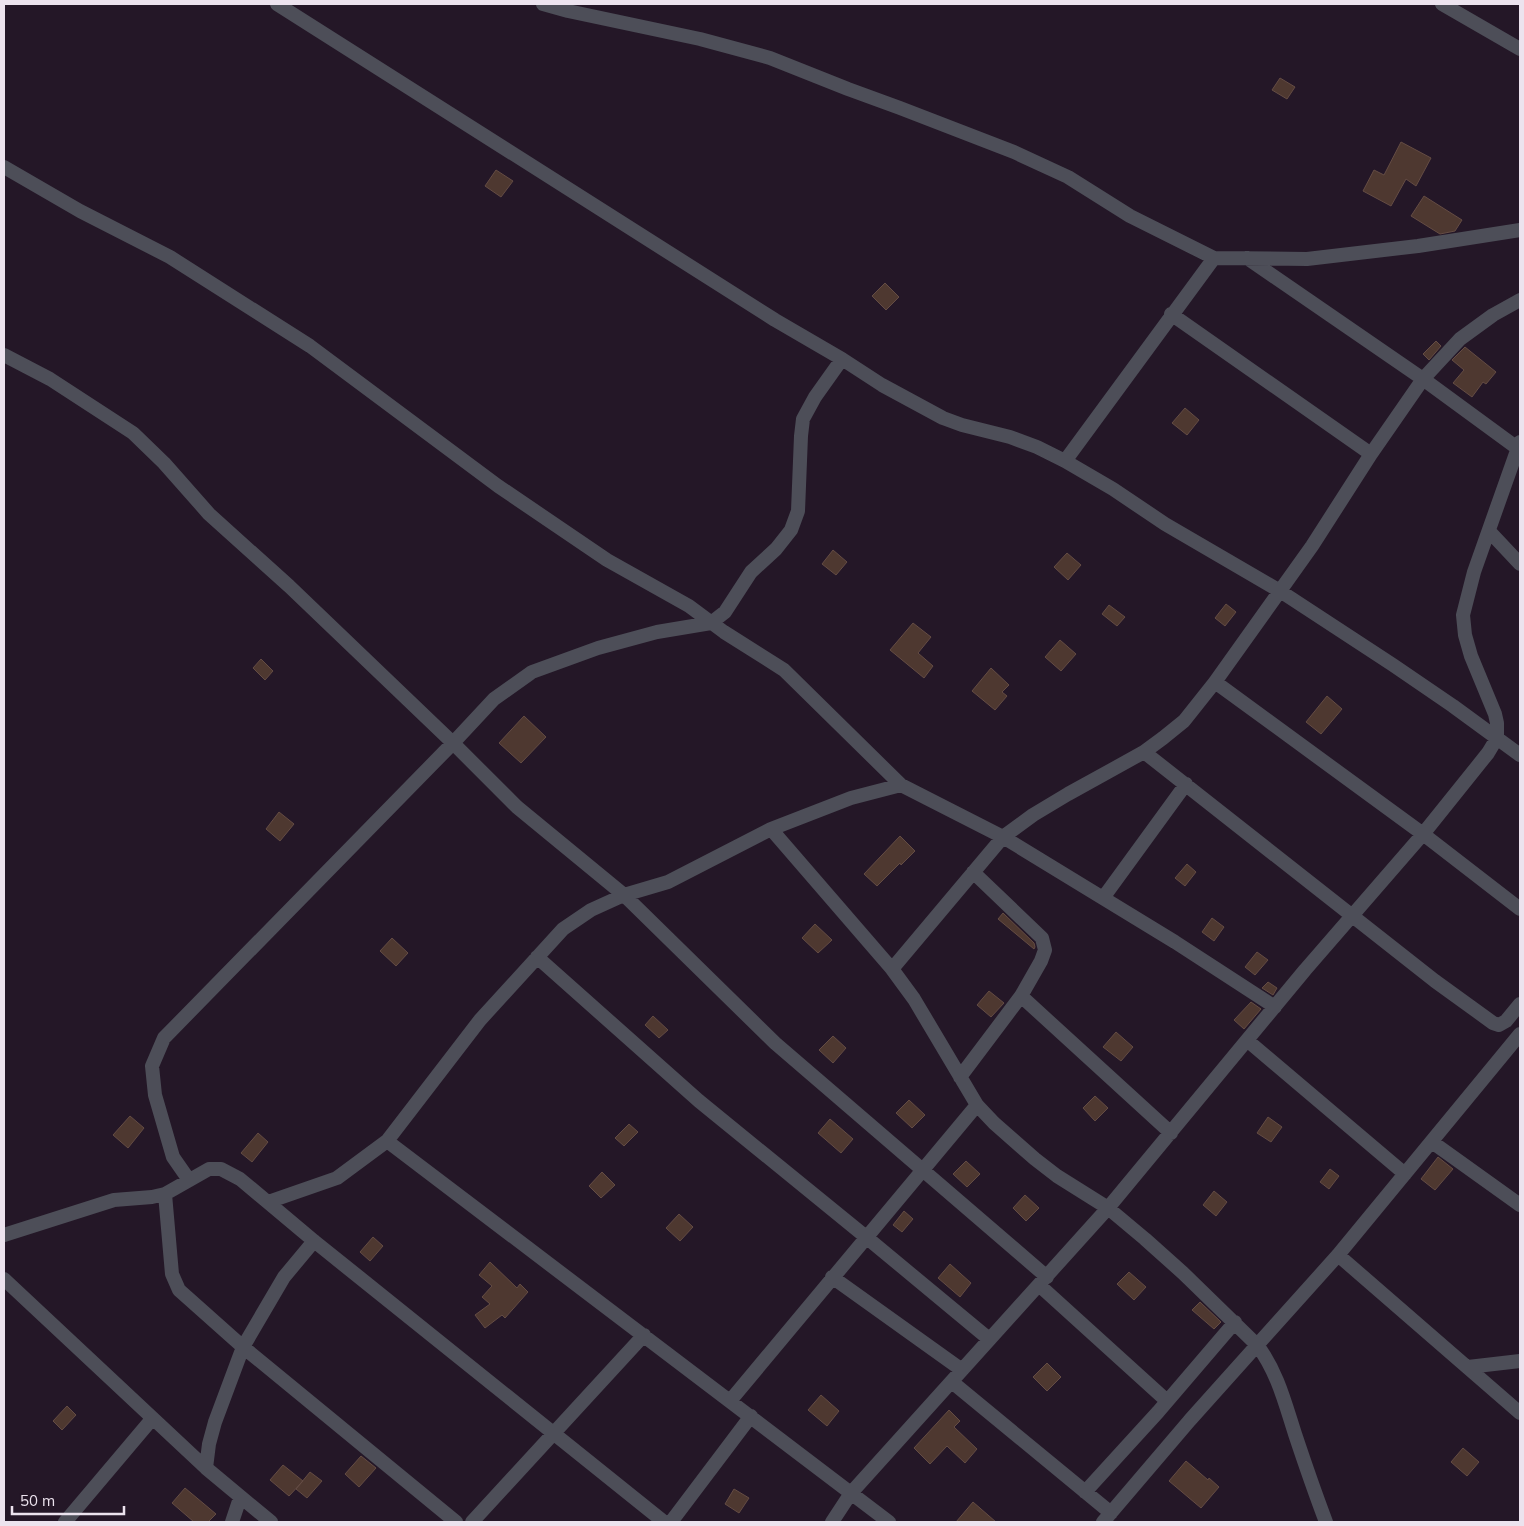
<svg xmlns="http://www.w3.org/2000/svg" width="1524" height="1526" font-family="Mulish,sans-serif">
	<rect width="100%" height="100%" fill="#241727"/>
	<!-- building -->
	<path fill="#4e3830" stroke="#644c44" d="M1280 78 1295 87 1287 99 1272 90Z
		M1401 142 1431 158 1416 186 1406 179 1391 206 1363 191 1374 170 1384 175Z
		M496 170 513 181 501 197 485 186Z
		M1424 196 1462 220 1455 231 1440 234 1411 216Z
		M885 283 899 297 886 310 872 296Z
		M1436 341 1441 346 1429 360 1423 354Z
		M1465 347 1496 372 1486 384 1483 382 1472 397 1453 383 1464 370 1452 360Z
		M1185 408 1199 420 1187 435 1172 423Z
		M833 550 847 562 836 575 822 564Z
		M1067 553 1081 565 1068 580 1054 567Z
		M1226 604 1236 612 1225 626 1215 618Z
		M1109 605 1125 617 1117 626 1102 614Z
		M913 623 931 637 918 653 933 666 924 678 890 650Z
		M1060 640 1076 654 1061 671 1045 657Z
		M261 659 273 671 265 680 253 668Z
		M991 668 1009 685 1002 692 1007 696 995 710 972 691Z
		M1327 696 1342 709 1321 734 1306 722Z
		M524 716 546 737 521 763 499 743Z
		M279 812 294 824 280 841 266 829Z
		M900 836 915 851 901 865 900 863 877 886 864 874Z
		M1187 864 1196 872 1185 886 1175 878Z
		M1003 913 1034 943 1035 947 1034 949 998 919Z
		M1212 918 1224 927 1214 941 1202 932Z
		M815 924 832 940 818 953 802 938Z
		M392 938 408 953 396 966 380 951Z
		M1257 952 1268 960 1255 975 1245 967Z
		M1268 982 1277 988 1273 995 1262 988Z
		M989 991 1004 1003 991 1017 977 1005Z
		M1251 1002 1261 1009 1244 1029 1234 1020Z
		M653 1016 668 1030 659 1038 645 1025Z
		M1116 1032 1133 1047 1121 1061 1103 1047Z
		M833 1036 846 1048 833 1063 819 1050Z
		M1095 1096 1108 1108 1095 1121 1083 1108Z
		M909 1100 925 1115 912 1128 896 1113Z
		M130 1116 144 1128 128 1148 113 1135Z
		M1268 1117 1282 1127 1271 1142 1257 1133Z
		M830 1119 853 1139 841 1153 818 1133Z
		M629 1124 638 1132 624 1146 615 1138Z
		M258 1133 268 1142 252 1162 241 1153Z
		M1438 1157 1453 1169 1435 1190 1421 1179Z
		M966 1161 980 1174 967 1187 953 1174Z
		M1330 1169 1339 1176 1329 1189 1320 1182Z
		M602 1172 615 1185 601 1198 589 1186Z
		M1214 1191 1227 1202 1216 1216 1203 1205Z
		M1025 1195 1039 1208 1026 1221 1013 1208Z
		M904 1211 913 1219 902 1232 893 1225Z
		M679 1214 693 1227 680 1241 666 1228Z
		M373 1237 383 1246 370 1261 360 1252Z
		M490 1262 517 1288 520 1284 528 1292 505 1318 502 1315 485 1328 475 1315 490 1304 482 1297 492 1286 479 1275Z
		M950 1264 971 1283 960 1297 938 1278Z
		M1129 1272 1146 1287 1134 1300 1117 1284Z
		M1200 1302 1221 1322 1214 1329 1192 1310Z
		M1047 1363 1061 1377 1047 1391 1033 1377Z
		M821 1395 839 1411 827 1426 808 1410Z
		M67 1406 76 1415 62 1430 53 1421Z
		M949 1410 960 1421 954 1427 977 1449 965 1463 947 1446 930 1464 914 1448Z
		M1463 1448 1479 1462 1467 1476 1451 1462Z
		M361 1456 376 1468 359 1487 345 1474Z
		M1186 1461 1208 1480 1209 1478 1219 1487 1201 1508 1169 1481Z
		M283 1465 303 1481 289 1496 270 1480Z
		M310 1472 322 1481 307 1498 296 1489Z
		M185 1488 216 1514 208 1522H194L172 1503Z
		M734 1489 749 1498 739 1513 725 1504Z
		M973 1502 996 1522H956Z"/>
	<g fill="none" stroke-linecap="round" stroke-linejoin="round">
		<!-- street -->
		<path stroke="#4d4e58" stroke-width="14" d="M277 4 775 320 842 359 882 385 943 418 962 425 1010 437 1037 447 1065 461 1113 489 1165 524 1280 591 1393 665 1453 706 1520 755
			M543 4 568 11 700 39 770 58 848 89 900 108 1014 152 1068 177 1130 216 1214 258 1307 259 1418 246 1520 230
			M1442 4 1520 49
			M4 167 80 211 170 257 310 346 498 486 607 560 689 606 724 632 784 670 901 785 1003 837 1175 942 1275 1007
			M1247 258 1423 379 1520 450
			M1171 314 1371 454
			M4 355 50 379 133 433 164 463 209 514 289 586 453 743 517 807 624 895 775 1043 1047 1277
			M1065 461 1214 258
			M1489 531 1520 564
			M1215 682 1423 834 1520 909
			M1144 752 1435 981 1493 1023 1499 1025 1506 1021 1520 1004
			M771 829 892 969 914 999 977 1105 994 1123 1035 1159 1057 1176 1108 1208 1145 1239 1183 1273 1257 1345C1277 1371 1285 1403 1295 1434 1305 1464 1315 1493 1326 1522
			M1103 898 1186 784
			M537 957 699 1101 866 1237 989 1339
			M892 969 1003 837 1033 815 1068 794 1144 752 1163 738 1184 721 1215 682 1312 546 1371 454 1423 379 1460 339 1493 315 1520 300
			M1021 996 1171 1133
			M1248 1041 1405 1174
			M960 1077 1021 996 1041 961 1045 950 1042 938 973 872
			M387 1141 889 1522
			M1432 1142 1520 1205
			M189 1180 173 1157 155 1095 152 1066 164 1038 453 743 494 699 532 672 598 648 657 632 711 623 725 612 751 572 776 549 791 530 798 511 801 436 803 419 815 397 842 359
			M165 1194 172 1274 179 1290 243 1347 456 1522
			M268 1202 337 1178 387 1141 480 1020 563 929 591 910 624 895 668 882 771 829 851 798 901 785
			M4 1235 114 1200 152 1197 165 1194 209 1169H221L240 1179 314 1241 664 1522
			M1338 1255 1520 1413
			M832 1277 962 1370
			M4 1279 206 1468 271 1522
			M1039 1285 1167 1401
			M1468 1367 1520 1361
			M952 1382 1111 1513
			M730 1401 977 1105
			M206 1468 209 1444 215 1422 243 1347 284 1277 314 1241
			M1085 1492 1158 1412 1235 1322
			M65 1522 152 1419
			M232 1522 240 1498
			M472 1522 644 1335
			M671 1522 751 1416
			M832 1522 851 1493 1108 1208 1305 970 1423 834 1488 753 1497 738V723L1495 714 1471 656 1465 635 1463 615 1474 572 1520 442
			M1103 1522 1190 1420 1338 1255 1520 1034"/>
	</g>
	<!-- border -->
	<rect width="1524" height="1526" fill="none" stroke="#ece3ee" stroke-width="10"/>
	<!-- scale -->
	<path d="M12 1506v8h112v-8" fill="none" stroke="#ece3ee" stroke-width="2.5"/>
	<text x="20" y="1506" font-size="15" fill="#ece3ee" stroke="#241727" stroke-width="4" paint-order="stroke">50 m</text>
</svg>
